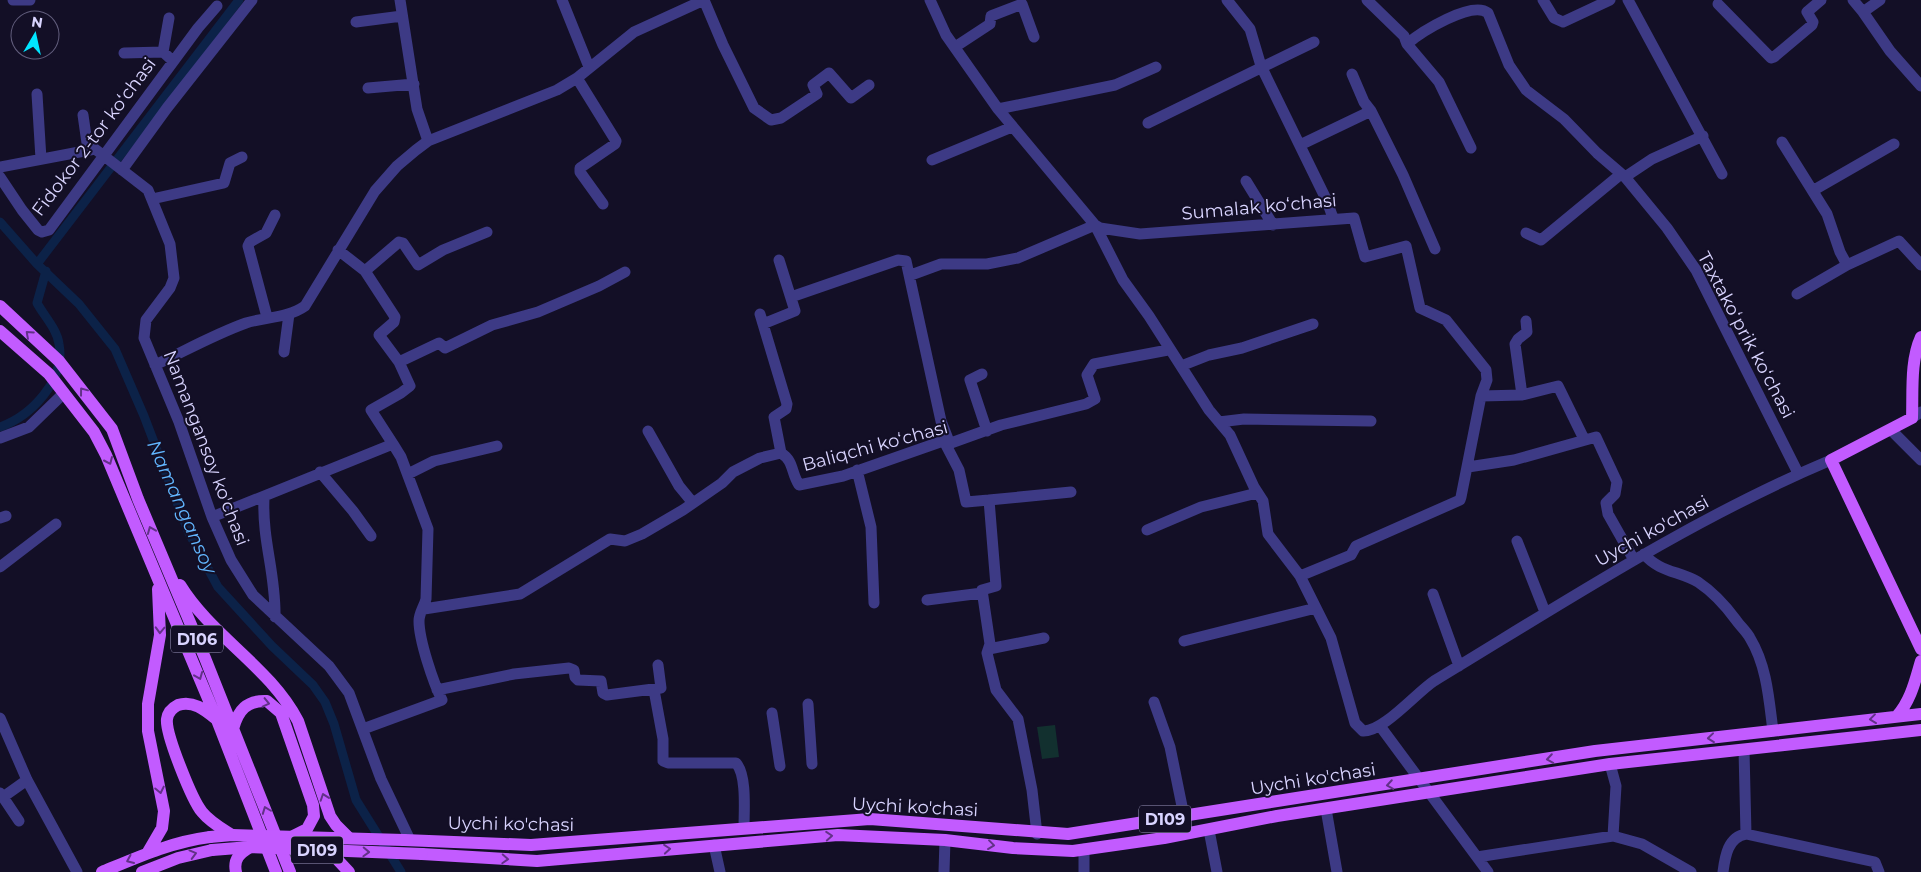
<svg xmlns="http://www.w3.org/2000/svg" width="1921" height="872" font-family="Montserrat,sans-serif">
	<rect width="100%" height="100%" fill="#130f26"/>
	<!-- green -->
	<path fill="#12302f" d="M1055 725 1059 757 1042 759 1037 727Z"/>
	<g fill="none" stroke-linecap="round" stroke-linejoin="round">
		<!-- canal -->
		<path stroke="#0c2248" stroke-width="9" d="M0 222 37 264 79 304 115 349 144 416 188 531 218 587 272 646 313 685 325 702 334 724 356 800 401 872
			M37 264 239 0
			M0 427C31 416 66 380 59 344 57 329 44 316 37 303L46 271"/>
		<!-- minor -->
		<path stroke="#3d3a85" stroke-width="11" d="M13 0H30
			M400 0 417 109 428 141
			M562 0 589 67
			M704 0 723 45 754 108 771 120 781 118 817 94 813 85 829 73 851 98 869 85
			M930 0 946 35 998 109 1095 225 1123 280 1149 316 1209 410 1230 435 1254 487 1263 501 1268 534 1300 576 1331 638 1355 723 1363 731C1383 732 1416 693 1434 681 1563 603 1691 519 1831 460
			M1227 0 1250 29 1261 66 1327 201 1333 218
			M1367 0 1404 36 1407 44C1421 32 1472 0 1488 13L1509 65 1526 90 1564 119 1597 153 1625 177 1667 228 1696 270 1798 473
			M1543 0 1554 18 1563 22 1610 0
			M1628 0 1722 174
			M1853 0 1863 12
			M1880 0 1863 12 1890 51 1921 86
			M1718 4 1771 58 1774 57 1812 25 1813 22 1807 12 1821 0
			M356 22 402 16
			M1407 44 1439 82 1471 148
			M955 47 990 24 991 16 1022 4 1034 37
			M163 52 169 18
			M124 53 163 52 173 61
			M1352 74 1364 102 1371 111 1403 175 1435 249
			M577 78 616 141 615 144 580 168V172L603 204
			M368 88 414 84
			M37 94 41 159
			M998 109 1115 85 1156 67
			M83 115 88 150
			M1148 123 1314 42
			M1782 142 1827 214 1840 252 1847 265 1899 241 1921 265
			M1300 145 1371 111
			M932 160 1012 127
			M0 167 95 149 148 190 170 244 174 278 170 288 146 320 144 338 179 422 212 517 231 560 253 595 329 666 349 693 381 779 410 840
			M122 170 167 108 252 0
			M0 177 22 210 38 230 42 232 49 230 198 28 217 6
			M1625 177 1652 159 1703 136
			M1246 181 1273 225
			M1814 190 1894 144
			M152 199 224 183 230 163 242 157
			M1526 233 1541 240 1621 174
			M365 271 399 242 403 243 418 265 443 250 487 232
			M911 275 941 264H987L1018 258 1095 225 1100 228 1140 234 1354 218 1365 257 1406 246 1420 308 1446 320 1486 370 1487 380 1481 396 1461 497 1460 500 1356 546 1351 555 1300 576
			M1797 294 1847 265
			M791 297 898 260 906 261 941 421 948 439 946 445 959 470 966 502 989 500 996 586 982 590 990 644 987 653 996 690 1018 719 1032 790 1037 834
			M760 314 787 404 786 409 774 417 781 453
			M267 317 248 246 250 242 266 233 275 215
			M763 324 795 311 779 260
			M284 352 289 314
			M399 362 439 343 445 348 492 325 538 312 599 286 625 272
			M155 365C185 351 215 334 246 323 265 317 288 318 305 306L375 191 397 166 416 150 428 141 557 90 577 78 634 32 704 0
			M1181 366 1209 355 1242 348 1313 324
			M982 374 970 380 987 431
			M1522 395 1515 344 1518 339 1527 332 1526 321
			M1481 396 1522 395 1558 386 1584 439
			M1912 418 1921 412
			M1219 422 1244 419 1371 421
			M1891 430 1921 460
			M648 431 679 486 693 503
			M0 438 29 427 64 393
			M1468 467 1514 460 1596 437 1617 482 1615 494 1606 503 1608 514 1634 560
			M857 470 871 527 874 603
			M320 472 353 511 371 536
			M408 474 434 461 497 446
			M264 498C262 541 276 574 275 617
			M989 500 1071 492
			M212 517 393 444 371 410 401 393 410 386 399 362 379 335 394 322 395 317 365 271 338 250
			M0 518 6 516
			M1147 530 1201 507 1257 493
			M1517 541 1545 612
			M1644 554C1659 572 1679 571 1698 582 1713 592 1725 605 1736 620 1740 626 1746 631 1750 638 1767 666 1769 700 1773 731
			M0 567 56 524
			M1433 594 1459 666
			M927 600 982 593
			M424 609 520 594 610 539 625 541 642 534 683 510 722 483 733 472 760 458 781 453C794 461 791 473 799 485L843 476 943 441 951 443 1001 425 1086 404 1095 399 1087 375 1094 364 1168 350
			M1184 641 1316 608
			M989 649 1044 638
			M437 690 514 674 569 668 574 670 575 677 578 680 601 681 603 693 607 695 661 688 658 665
			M654 690 663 739V761L668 763H736C747 775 744 811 744 827
			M1154 702 1170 747 1184 816
			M808 704 812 764
			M772 713 780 766
			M0 718 27 780 77 872
			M1380 726 1488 872
			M363 729 442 700C433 682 419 640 419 621 419 613 424 607 426 599L428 529 401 457 393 444
			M1744 750 1746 834
			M1610 764 1616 786 1613 836
			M0 793 3 797 27 780
			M3 797 19 821
			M1326 809 1337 872
			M1209 830 1217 872
			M714 845 720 872
			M1084 849V872
			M1477 857 1613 836 1642 844 1691 872
			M944 872 945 840
			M1723 872C1725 856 1728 837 1746 834L1875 862 1879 872"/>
		<!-- major -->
		<path stroke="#c25bff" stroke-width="12" d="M0 306 59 361 112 429 138 499 205 658 290 872
			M0 331 49 374 94 432 106 455 217 720 276 872
			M1921 337C1910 361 1913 392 1912 418L1831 460 1921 649
			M180 585C212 637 270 667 298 721L330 816 336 825 349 838
			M1897 716C1911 700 1915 681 1921 661
			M216 719C205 710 193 700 178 705 172 708 168 712 167 719 165 733 192 800 202 812 210 822 221 828 232 835
			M233 729C238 710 247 700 267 701L281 713 313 805 314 816 307 829 293 836
			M404 840 531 845 870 819 1068 834 1595 751 1921 714
			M325 851 335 857 349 872
			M148 852 162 828 164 811 148 731V704L160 635 158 589
			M422 854 537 861 838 835 945 840 1013 848 1073 851 1164 838 1277 816 1610 764 1921 730
			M102 872C138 857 171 842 210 837
			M142 872 178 858 212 850
			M236 872C233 859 240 853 250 847"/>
		<!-- major-bridge -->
		<path stroke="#c25bff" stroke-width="12" d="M210 837 232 835 404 840
			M212 850 250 847 422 854"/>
	</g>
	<!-- one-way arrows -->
	<defs><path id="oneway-chevron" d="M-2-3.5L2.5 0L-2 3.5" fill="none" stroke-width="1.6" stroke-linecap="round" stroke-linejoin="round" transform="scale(1.25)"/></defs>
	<g stroke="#623188">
		<use href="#oneway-chevron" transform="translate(29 334) rotate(-138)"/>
		<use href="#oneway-chevron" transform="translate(83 391) rotate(-127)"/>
		<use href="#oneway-chevron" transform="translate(109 461) rotate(66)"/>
		<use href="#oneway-chevron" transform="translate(151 530) rotate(-112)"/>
		<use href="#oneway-chevron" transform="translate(160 630) rotate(92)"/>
		<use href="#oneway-chevron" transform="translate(199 676) rotate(68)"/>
		<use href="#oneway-chevron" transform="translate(266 703) rotate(13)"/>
		<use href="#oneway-chevron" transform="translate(1873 719) rotate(173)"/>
		<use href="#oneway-chevron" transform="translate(1711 738) rotate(174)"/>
		<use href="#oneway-chevron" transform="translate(1550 759) rotate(171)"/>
		<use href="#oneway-chevron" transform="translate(1390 785) rotate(171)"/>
		<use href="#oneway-chevron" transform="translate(160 790) rotate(78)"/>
		<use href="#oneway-chevron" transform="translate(324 797) rotate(-109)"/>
		<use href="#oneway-chevron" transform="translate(266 810) rotate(-111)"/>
		<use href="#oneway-chevron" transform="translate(829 836) rotate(-4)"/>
		<use href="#oneway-chevron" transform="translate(991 845) rotate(7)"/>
		<use href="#oneway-chevron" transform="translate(667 849) rotate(-5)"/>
		<use href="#oneway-chevron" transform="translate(366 852) rotate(2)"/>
		<use href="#oneway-chevron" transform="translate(193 854) rotate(-15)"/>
		<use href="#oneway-chevron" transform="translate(505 859) rotate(3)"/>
		<use href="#oneway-chevron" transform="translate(130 860) rotate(156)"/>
	</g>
	<g text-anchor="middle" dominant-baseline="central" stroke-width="4" stroke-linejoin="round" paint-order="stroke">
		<!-- shield labels -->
		<g fill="#130f26" stroke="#9e99be" stroke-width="1">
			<rect x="171" y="625.5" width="52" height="27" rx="4"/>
			<rect x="1139" y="805.5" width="52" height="27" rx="4"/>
			<rect x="291" y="836.5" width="52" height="27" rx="4"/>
		</g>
		<g font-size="16" font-weight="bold" fill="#d9d4ff">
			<text x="197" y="639">D106</text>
			<text x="1165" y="819">D109</text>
			<text x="317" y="850">D109</text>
		</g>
		<!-- street labels -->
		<g font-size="18" fill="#d9d4ff" stroke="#130f26">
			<text transform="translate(94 137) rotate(-53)">Fidokor 2-tor koʻchasi</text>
			<text transform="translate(1259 207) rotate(-5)">Sumalak koʻchasi</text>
			<text transform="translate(1746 335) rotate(62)">Taxtakoʻprik koʻchasi</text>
			<text transform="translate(875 446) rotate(-15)">Baliqchi koʻchasi</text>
			<text transform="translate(206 448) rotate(69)">Namangansoy ko'chasi</text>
			<text transform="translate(1652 531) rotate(-29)">Uychi ko'chasi</text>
			<text transform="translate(1313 779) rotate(-9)">Uychi ko'chasi</text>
			<text transform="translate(915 807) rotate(3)">Uychi ko'chasi</text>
			<text transform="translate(511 824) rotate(1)">Uychi ko'chasi</text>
		</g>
		<!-- water labels -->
		<g font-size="19" font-style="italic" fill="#62b6ff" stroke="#130f26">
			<text transform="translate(182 507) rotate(66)">Namangansoy</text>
		</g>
	</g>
	<!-- north arrow -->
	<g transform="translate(35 35) rotate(9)"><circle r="24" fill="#130f26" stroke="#625e7d"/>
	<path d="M0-4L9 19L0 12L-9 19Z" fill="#00e5ff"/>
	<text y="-8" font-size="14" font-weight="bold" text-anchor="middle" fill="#d9d4ff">N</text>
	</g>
</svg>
